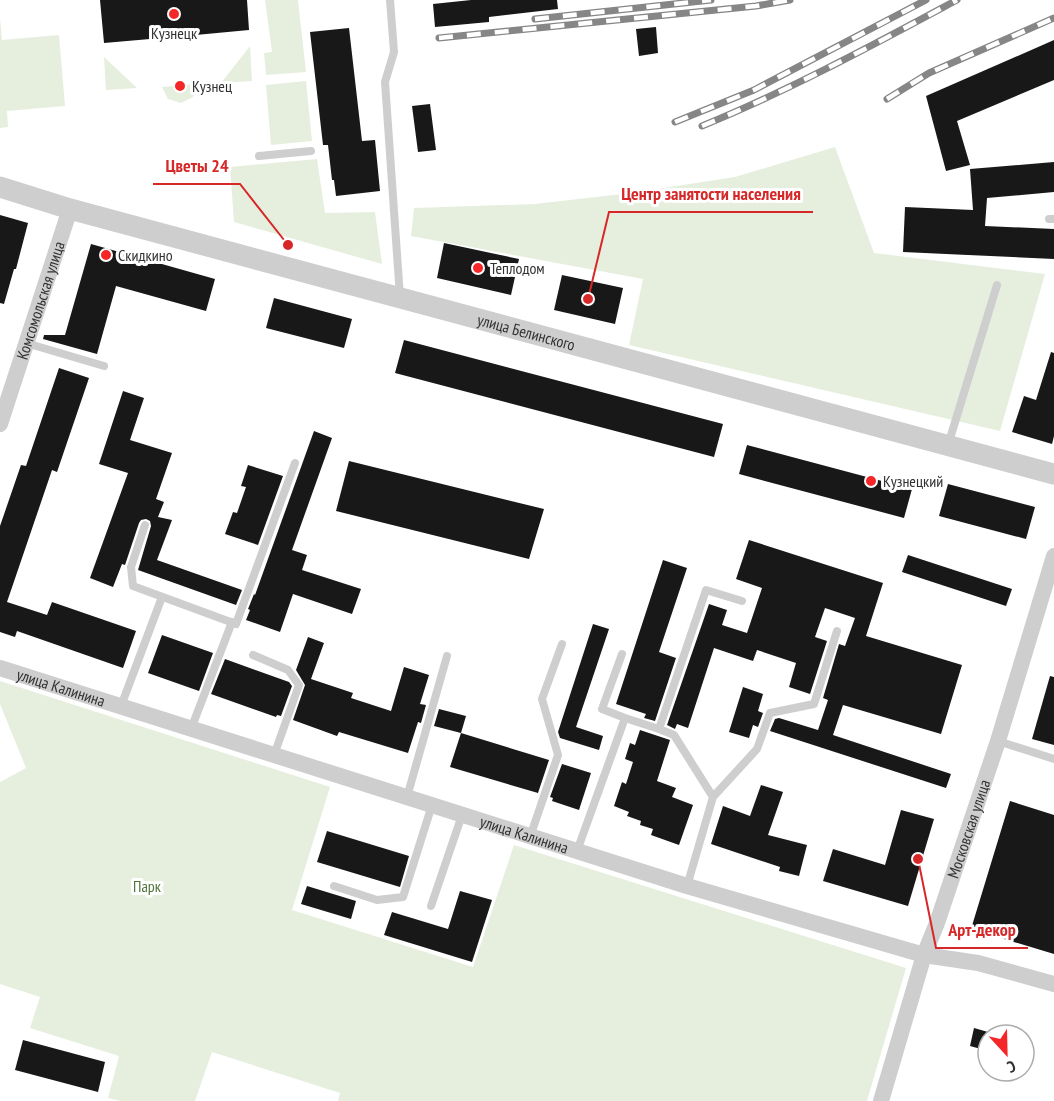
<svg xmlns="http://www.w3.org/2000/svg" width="1054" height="1101" font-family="'PT Sans Narrow',sans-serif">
	<rect width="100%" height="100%" fill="#fff"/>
	<!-- green -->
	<path fill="#e6efde" d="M265 0H298L306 72 266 75 264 53 272 52Z
		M0 18 2 40 59 35 65 106 7 111 8 127 0 128Z
		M250 46 252 81 221 83Z
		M104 57 137 88 106 90Z
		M306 81 312 141 271 145 266 85Z
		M197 84 193 97 181 103 168 99 162 87 173 86 180 91 185 89 186 85Z
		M835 147 874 253 1045 274 1000 431 629 345 643 279 411 236 414 208 535 204 631 193 735 177Z
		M317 159 325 213 375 212 382 264 234 222 230 167Z
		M0 681 330 787 292 910 473 967 514 845 906 968 867 1101H338L340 1093 212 1052 195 1101H121L108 1098 119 1056 30 1028 40 997 0 984V782L26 768 0 704Z"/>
	<!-- building -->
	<path fill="#181818" d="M100 0H247L249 30 185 36 186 40 173 41V37L104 43Z
		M471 0H557L558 9 489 17V22L435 27 433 4Z
		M656 27 658 53 639 56 636 29Z
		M349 28 362 141 375 140 380 191 336 196 334 180H332L328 145H323L310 32Z
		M1054 40V80L957 121 970 165 946 171 926 96Z
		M430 104 436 150 418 152 412 106Z
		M1054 162V192L987 198 985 226 1054 229V259L903 252 905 207 973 210 970 169Z
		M0 215 28 223 16 269H14L4 304 0 303Z
		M444 243 519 259 511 295 437 278Z
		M91 244 215 279 206 311 116 286 97 354 43 339 44 335H65Z
		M562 275 623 288 615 324 554 310Z
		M274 298 352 319 344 348 266 328Z
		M404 340 723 424 714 457 395 373Z
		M1051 352 1054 353V436L1052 444 1012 432 1024 396 1036 400Z
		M59 368 89 378 57 472 52 470 7 602 47 615 52 602 136 631 123 668 17 631 15 637 0 632V526L21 465 26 466Z
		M123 391 144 398 130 440 172 453 156 499 164 502 158 517 172 520 157 560 242 590 236 605 138 570 151 526 150 521 146 519 141 520 139 523 125 565 122 564 113 587 90 578 128 473 99 464Z
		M314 431 332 438 292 550 307 555 302 570 361 589 352 614 293 594 280 632 246 620 250 610 248 609 254 594 255 595Z
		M747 445 912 489 904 518 739 474Z
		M349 461 544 509 529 559 336 511Z
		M248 465 283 476 258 545 225 534 233 512 237 513 246 487 241 486Z
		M948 484 1035 507 1026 539 939 516Z
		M749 540 883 583 866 636 962 665 941 734 843 705 833 735 951 774 946 788 770 731 775 719 779 718 818 730 828 700 823 698 839 644 845 646 855 618 825 608 815 637 827 641 810 694 789 687 796 663 757 650 753 661 714 648 688 728 677 724 675 729 667 725 709 604 727 610 722 625 747 633 762 588 736 579Z
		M908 555 1012 589 1006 606 902 572Z
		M663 560 687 568 659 652 676 658 655 721 644 718 646 714 616 704Z
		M593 624 609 629 576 727 603 736 599 750 560 738 558 732Z
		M162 635 213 653 199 691 148 673Z
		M308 637 324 643 311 679 353 693 351 698 391 711 404 667 429 675 420 704 426 705 421 723 418 722 408 753 339 732 337 736 293 720 305 685 296 670Z
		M225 659 289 682 292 686 281 716 277 715 276 717 211 694Z
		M1050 676 1054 677V745L1032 739Z
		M743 687 763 694 758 711 763 713 758 727 753 725 749 738 729 732Z
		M439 709 466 716 461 733 434 726Z
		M640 730 670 740 657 781 676 788 672 797 693 805 679 845 651 835 653 829 640 825 641 821 627 816 629 812 614 806 622 782 626 784 633 762 625 759 630 743 635 745Z
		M461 733 549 760 538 793 450 767Z
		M562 764 591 773 579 810 552 801 553 798 550 797Z
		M761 785 783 792 768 835 807 845 799 876 779 871 780 867 711 844 723 806 750 816Z
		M1010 801 1054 815V954L971 929Z
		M901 810 934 819 908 906 823 881 833 849 885 865Z
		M327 831 409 856 400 887 317 862Z
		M307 886 356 901 351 919 301 904Z
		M460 891 492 900 472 962 384 935 392 912 448 929Z
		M974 1028 988 1032V1051L970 1046Z
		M23 1040 105 1062 98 1092 15 1070Z"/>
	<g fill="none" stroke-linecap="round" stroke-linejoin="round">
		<!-- service -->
		<path stroke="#cecece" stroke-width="8" d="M390 0 394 52 385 82 400 297
			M259 156 311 151
			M1049 219H1054
			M26 343 104 366
			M948 445 997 285
			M145 525 131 567 133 586 236 624 295 463
			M253 655 288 670 299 685 274 755
			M121 706 162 597
			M625 718 659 729 706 590 742 601
			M191 729 232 622
			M659 729 674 735 713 797 687 886
			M998 741 1054 759
			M407 797 447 656
			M713 797 757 749 770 713 814 704 837 631
			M530 837 558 755 542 699 562 644
			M577 851 625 718 602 709 622 654
			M334 886 377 900 403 897 432 805
			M431 906 462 815"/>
		<!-- minor -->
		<g stroke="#cecece" stroke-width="16">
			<path id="s1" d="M0 424 70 209"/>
			<path id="s2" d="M0 668 687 886 924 955 978 963 1054 984"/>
			<path id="s3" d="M881 1101 924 955 937 923 998 741 1054 556"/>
		</g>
		<!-- tertiary -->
		<path stroke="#cecece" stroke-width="21" id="s4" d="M0 187 70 209 1054 474"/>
		<defs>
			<path id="rail" d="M535 19 711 0
				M439 38 756 6 790 0
				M887 99 929 73 1054 18
				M675 122 754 90 926 0
				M702 126C790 90 873 45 957 0"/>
		</defs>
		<!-- rail casing -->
		<use href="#rail" stroke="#868686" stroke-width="7"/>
		<!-- rail -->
		<use href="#rail" stroke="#fff" stroke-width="4.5" stroke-dasharray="14" stroke-linecap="butt"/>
	</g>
	<!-- markers -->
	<g fill="#f52628" stroke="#fff" stroke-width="2">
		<circle cx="174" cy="14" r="6"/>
		<circle cx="180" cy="86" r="6"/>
		<circle cx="106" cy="255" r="6"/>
		<circle cx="478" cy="268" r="6"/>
		<circle cx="871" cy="481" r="6"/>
	</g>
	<g text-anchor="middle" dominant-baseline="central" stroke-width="6" stroke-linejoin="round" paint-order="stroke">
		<!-- poi labels -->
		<g font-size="16" fill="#313131" stroke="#fff" text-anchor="start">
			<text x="174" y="33" text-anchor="middle">Кузнецк</text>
			<text x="192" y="86">Кузнец</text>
			<text x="118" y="255">Скидкино</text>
			<text x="490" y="268">Теплодом</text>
			<text x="883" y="481">Кузнецкий</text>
		</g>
		<!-- street labels -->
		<g font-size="16" fill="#313131" stroke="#fff">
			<text stroke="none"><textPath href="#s1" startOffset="130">Комсомольская улица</textPath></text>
			<text stroke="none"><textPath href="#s4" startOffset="546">улица Белинского</textPath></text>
			<text stroke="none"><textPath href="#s2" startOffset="64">улица Калинина</textPath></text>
			<text stroke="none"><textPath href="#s3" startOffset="286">Московская улица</textPath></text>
			<text stroke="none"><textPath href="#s2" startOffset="550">улица Калинина</textPath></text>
		</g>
		<!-- park labels -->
		<g font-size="16" fill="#50723a" stroke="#fff">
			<text x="147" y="886">Парк</text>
		</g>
	</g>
	<!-- callouts -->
	<path fill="none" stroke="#d62828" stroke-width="2" d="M288 245L240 184H153M588 299L609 212H813M918 859L936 948H1028"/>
	<g fill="#d62828" stroke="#fff" stroke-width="2">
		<circle cx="288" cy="245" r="6"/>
		<circle cx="588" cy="299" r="6"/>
		<circle cx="918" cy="859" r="6"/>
	</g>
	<g font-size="18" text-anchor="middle" font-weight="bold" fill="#d62828" stroke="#fff" stroke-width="6" stroke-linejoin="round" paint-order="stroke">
		<text x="197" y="172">Цветы 24</text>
		<text x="711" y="200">Центр занятости населения</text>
		<text x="982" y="936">Арт-декор</text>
	</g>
	<!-- north arrow -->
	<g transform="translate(1006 1053) rotate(158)"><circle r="28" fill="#ffffff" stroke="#adadad" stroke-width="1.5"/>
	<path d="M0-4.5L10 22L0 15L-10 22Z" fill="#f52628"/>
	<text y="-9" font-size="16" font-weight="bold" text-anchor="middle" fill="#313131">С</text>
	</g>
</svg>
